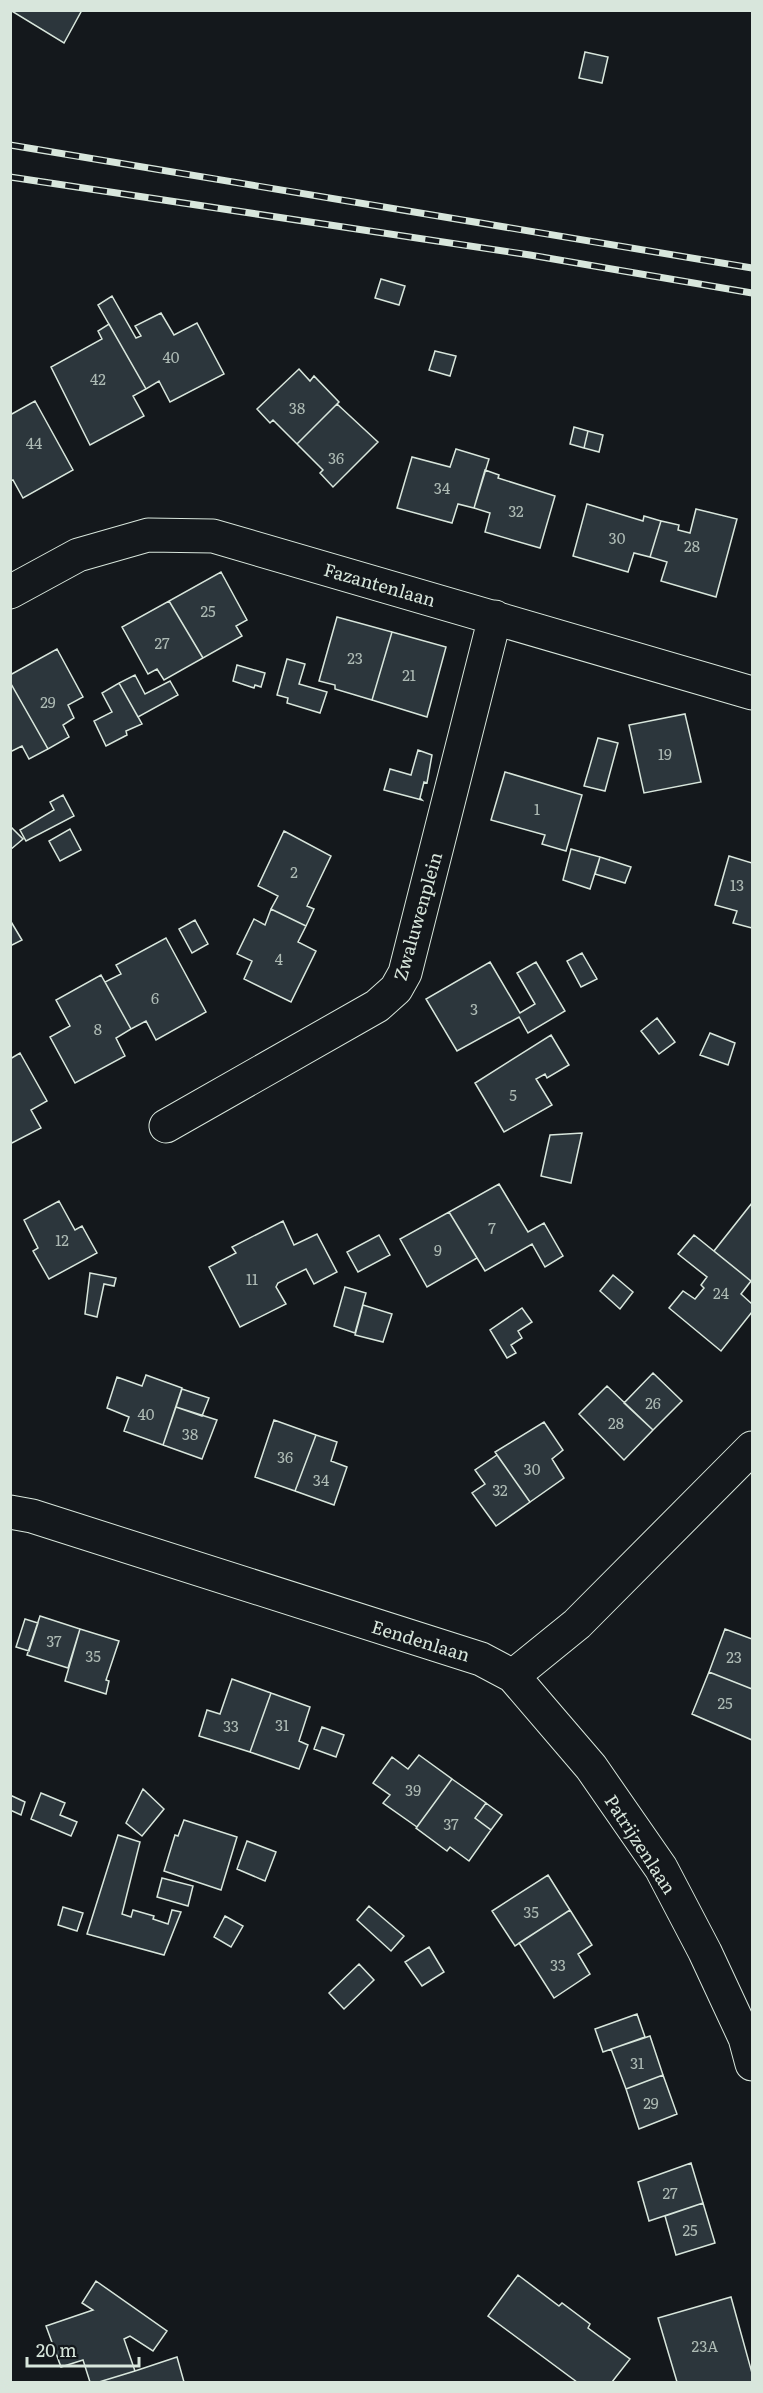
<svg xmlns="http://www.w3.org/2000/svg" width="763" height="2393" font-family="Literata,serif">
	<rect width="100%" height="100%" fill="#14181c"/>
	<!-- building -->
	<path fill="#2c363c" stroke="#d8e6dc" stroke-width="1.5" d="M10 10H82L64 43Z
		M585 52 608 57 602 83 579 78Z
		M381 279 405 286 399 305 375 298Z
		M112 296 136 338 141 336 135 326 161 313 174 335 197 323 224 374 170 402 159 381 146 389 98 305Z
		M109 324 146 389 133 396 144 416 90 445 51 367 102 339 98 331Z
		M435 351 456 356 450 376 429 370Z
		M299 369 310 381 314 376 339 402 297 444 273 420 270 423 257 409Z
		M35 401 73 470 23 498 13 480 10 481V415Z
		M337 404 378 442 333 487 320 473 323 470 297 444Z
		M574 427 588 431 584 448 570 444Z
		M588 431 603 435 599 452 584 448Z
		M456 449 489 459 474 508 458 504 452 523 397 508 412 457 450 467Z
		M485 470 499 475 498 478 555 496 540 548 485 532 490 513 474 508Z
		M587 504 643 521 644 516 661 521 650 557 634 553 628 572 573 556Z
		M696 509 737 519 716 597 661 581 667 562 650 557 661 521 679 525 678 530 690 533Z
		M221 572 247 620 236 626 242 636 203 658 169 601Z
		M169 601 203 658 164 680 157 669 148 674 122 627Z
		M337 617 392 632 372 700 335 689V685L319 681Z
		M392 632 446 647 427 717 372 700Z
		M57 649 83 697 68 705 74 718 63 725 69 737 48 749 10 682V675Z
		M287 659 305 664 299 684 327 692 320 713 287 703 288 698 277 695Z
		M237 665 265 673 261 687 255 685 254 688 233 681Z
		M135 675 145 694 170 681 178 695 138 717 119 683Z
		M10 682 48 749 29 759 22 746 10 752Z
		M119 683 142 724 126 731 127 735 106 746 94 721 112 712 102 693Z
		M685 714 701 782 644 793 629 725Z
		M598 738 618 743 605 791 584 786Z
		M418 750 432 755 427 783 424 782 420 798 422 800 384 790 390 769 411 775Z
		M505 772 582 795 566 851 542 844 545 835 491 820Z
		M63 795 74 816 26 841 20 830 54 810 50 802Z
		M10 826 23 839 10 850Z
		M70 829 81 850 60 861 49 841Z
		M284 831 331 856 307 906 314 909 306 926 271 909 278 896 258 886Z
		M571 849 600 857 590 889 563 880Z
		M729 856 752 863V928L733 923 737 911 715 905Z
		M600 857 631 867 625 883 595 874Z
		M271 909 306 926 298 942 316 951 291 1002 244 979 252 961 237 954 254 919 265 925Z
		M10 920 22 940 10 946Z
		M195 920 208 944 192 953 179 929Z
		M166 938 206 1012 156 1040 146 1021 131 1029 105 982 121 974 116 965Z
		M582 953 597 979 581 987 567 961Z
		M490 962 520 1013 535 1004 517 973 536 962 565 1011 528 1033 519 1017 457 1051 426 999Z
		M101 975 131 1029 116 1038 125 1056 75 1083 50 1037 70 1026 56 1000Z
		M657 1018 675 1042 659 1054 641 1031Z
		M710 1033 735 1043 728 1065 700 1055Z
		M551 1035 569 1065 547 1078 545 1074 536 1079 552 1105 504 1132 475 1083Z
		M20 1053 47 1101 31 1110 41 1128 10 1144V1059Z
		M582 1133 571 1183 541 1176 550 1135Z
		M499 1184 528 1232 544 1223 563 1256 545 1267 532 1244 485 1271 449 1212Z
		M59 1201 75 1230 82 1226 97 1253 49 1279 33 1251 38 1248 24 1220Z
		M752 1203V1279L751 1281 714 1251Z
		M449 1212 477 1258 427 1287 400 1239Z
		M283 1221 294 1245 317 1234 337 1272 314 1284 306 1269 278 1283 276 1287 286 1304 240 1327 209 1267 236 1253 232 1247Z
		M379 1235 390 1255 358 1272 347 1252Z
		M694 1235 751 1281 741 1294 752 1304V1312L721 1351 669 1308 683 1291 695 1299 704 1288 701 1285 707 1277 678 1254Z
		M90 1273 116 1278 114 1286 104 1284 97 1317 85 1314Z
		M613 1275 633 1292 620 1309 600 1291Z
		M345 1287 366 1293 355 1333 334 1326Z
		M363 1305 392 1314 383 1342 355 1335Z
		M522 1308 532 1322 518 1331 522 1338 511 1345 516 1353 507 1358 490 1330Z
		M653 1373 682 1401 653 1430 624 1403Z
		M146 1375 182 1388 163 1445 124 1431 129 1417 107 1408 117 1377 142 1386Z
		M607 1386 653 1430 624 1460 579 1414Z
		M182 1389 209 1398 202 1416 176 1407Z
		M176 1407 217 1420 202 1459 163 1445Z
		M274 1420 316 1435 295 1491 255 1477Z
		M544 1422 563 1450 552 1459 564 1478 530 1502 495 1452Z
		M316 1435 337 1442 331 1461 347 1467 334 1505 295 1491Z
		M497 1455 530 1502 496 1526 472 1493 485 1484 475 1470Z
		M40 1616 80 1629 68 1668 27 1655Z
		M25 1619 38 1623 29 1651 16 1647Z
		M80 1629 119 1641 106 1680 109 1681 106 1694 65 1681Z
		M725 1629 752 1639V1689L709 1672Z
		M709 1672 752 1689V1740L692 1714Z
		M232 1679 271 1693 250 1752 199 1736 207 1710 220 1714Z
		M271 1693 310 1707 299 1741 308 1745 299 1769 250 1752Z
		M322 1727 344 1735 336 1757 314 1749Z
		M419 1755 452 1779 417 1827 383 1803 390 1795 373 1783 392 1757 408 1769Z
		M452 1779 486 1803 475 1818 491 1830 469 1861 450 1847 447 1851 416 1828Z
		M143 1789 164 1809 142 1836 126 1823Z
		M41 1793 65 1803 60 1815 77 1822 71 1836 31 1819Z
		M10 1795 25 1802 21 1815 10 1810Z
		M486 1803 502 1815 491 1830 475 1818Z
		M184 1820 237 1837 221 1890 164 1871 175 1835 178 1836Z
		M118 1835 140 1842 122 1914 131 1917 133 1910 154 1916 153 1919 168 1924 172 1910 181 1912 164 1955 87 1934Z
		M247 1841 276 1852 265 1881 237 1869Z
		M548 1875 570 1910 515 1946 492 1911Z
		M162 1878 193 1886 188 1906 157 1897Z
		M369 1906 404 1936 391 1951 357 1920Z
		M63 1907 83 1913 77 1931 58 1925Z
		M570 1910 592 1945 578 1954 590 1974 554 1998 519 1943Z
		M225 1916 243 1926 231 1947 214 1937Z
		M429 1947 444 1972 422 1986 405 1962Z
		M359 1964 374 1980 344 2009 329 1993Z
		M637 2014 645 2037 603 2052 595 2029Z
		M650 2036 663 2075 626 2089 611 2049Z
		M663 2075 677 2114 639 2129 626 2089Z
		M691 2163 703 2203 649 2221 638 2182Z
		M703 2203 715 2243 676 2255 665 2216Z
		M518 2275 559 2306 562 2303 590 2324 588 2328 630 2359 612 2382H577L488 2316Z
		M96 2281 167 2331 153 2351 130 2336 124 2339 135 2371 99 2382H90L83 2360 61 2367 46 2326 93 2310 82 2303Z
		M731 2297 752 2373V2382H677L658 2318Z
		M177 2357 184 2382H99L135 2371Z"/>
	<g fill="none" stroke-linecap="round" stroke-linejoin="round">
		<defs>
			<path id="street" d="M10 592 78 555 148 535 213 536 752 693
				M166 1126 377 1006 396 989 405 973 495 617
				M10 1512 32 1516 481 1659 513 1676 577 1624 752 1448
				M513 1676 591 1767 661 1868 705 1952 745 2038 752 2064"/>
		</defs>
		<!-- street casing -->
		<use href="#street" stroke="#d8e6dc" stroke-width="35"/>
		<!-- street -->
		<use href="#street" stroke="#14181c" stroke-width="33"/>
		<defs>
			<path id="rail" d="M10 145 752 268
				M10 177 530 255 752 293"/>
		</defs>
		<!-- rail casing -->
		<use href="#rail" stroke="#d8e6dc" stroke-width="7"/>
		<!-- rail -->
		<use href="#rail" stroke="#14181c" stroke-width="4.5" stroke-dasharray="14" stroke-linecap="butt"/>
	</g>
	<g text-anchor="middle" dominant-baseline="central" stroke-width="4.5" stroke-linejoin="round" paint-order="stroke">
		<!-- number labels -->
		<g font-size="15" fill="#adbab4">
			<text x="171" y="356">40</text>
			<text x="98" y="378">42</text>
			<text x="297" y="407">38</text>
			<text x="34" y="442">44</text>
			<text x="336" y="457">36</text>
			<text x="442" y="487">34</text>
			<text x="516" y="510">32</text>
			<text x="617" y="537">30</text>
			<text x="692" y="545">28</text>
			<text x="208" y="610">25</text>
			<text x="162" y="642">27</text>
			<text x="355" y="657">23</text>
			<text x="409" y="674">21</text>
			<text x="48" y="701">29</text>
			<text x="665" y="753">19</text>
			<text x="537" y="808">1</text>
			<text x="294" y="871">2</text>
			<text x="737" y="884">13</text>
			<text x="279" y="958">4</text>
			<text x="155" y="997">6</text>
			<text x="474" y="1008">3</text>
			<text x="98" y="1028">8</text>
			<text x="513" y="1094">5</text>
			<text x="492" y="1227">7</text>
			<text x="62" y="1239">12</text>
			<text x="438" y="1249">9</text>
			<text x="252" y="1278">11</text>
			<text x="721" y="1292">24</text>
			<text x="653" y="1402">26</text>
			<text x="146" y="1413">40</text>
			<text x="616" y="1422">28</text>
			<text x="190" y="1433">38</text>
			<text x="285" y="1456">36</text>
			<text x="532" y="1468">30</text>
			<text x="321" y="1479">34</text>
			<text x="500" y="1489">32</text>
			<text x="54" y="1640">37</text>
			<text x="93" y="1655">35</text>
			<text x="734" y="1656">23</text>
			<text x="725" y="1702">25</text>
			<text x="282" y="1724">31</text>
			<text x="231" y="1725">33</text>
			<text x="413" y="1789">39</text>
			<text x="451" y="1823">37</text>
			<text x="531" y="1911">35</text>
			<text x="558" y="1964">33</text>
			<text x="637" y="2062">31</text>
			<text x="651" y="2102">29</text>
			<text x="670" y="2192">27</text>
			<text x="690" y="2229">25</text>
			<text x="705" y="2345">23A</text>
		</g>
		<!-- street labels -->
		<g font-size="18" fill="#d8e6dc" stroke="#14181c">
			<text transform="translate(380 584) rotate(16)">Fazantenlaan</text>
			<text transform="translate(417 916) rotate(-74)">Zwaluwenplein</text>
			<text transform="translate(421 1640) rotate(17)">Eendenlaan</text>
			<text transform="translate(641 1844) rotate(57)">Patrijzenlaan</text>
		</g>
	</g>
	<!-- border -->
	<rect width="763" height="2393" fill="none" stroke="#d8e6dc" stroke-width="24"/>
	<!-- scale -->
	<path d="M27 2357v9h112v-9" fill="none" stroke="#d8e6dc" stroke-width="3"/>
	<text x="36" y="2357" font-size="18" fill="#d8e6dc" stroke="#14181c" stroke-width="4.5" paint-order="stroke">20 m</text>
</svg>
